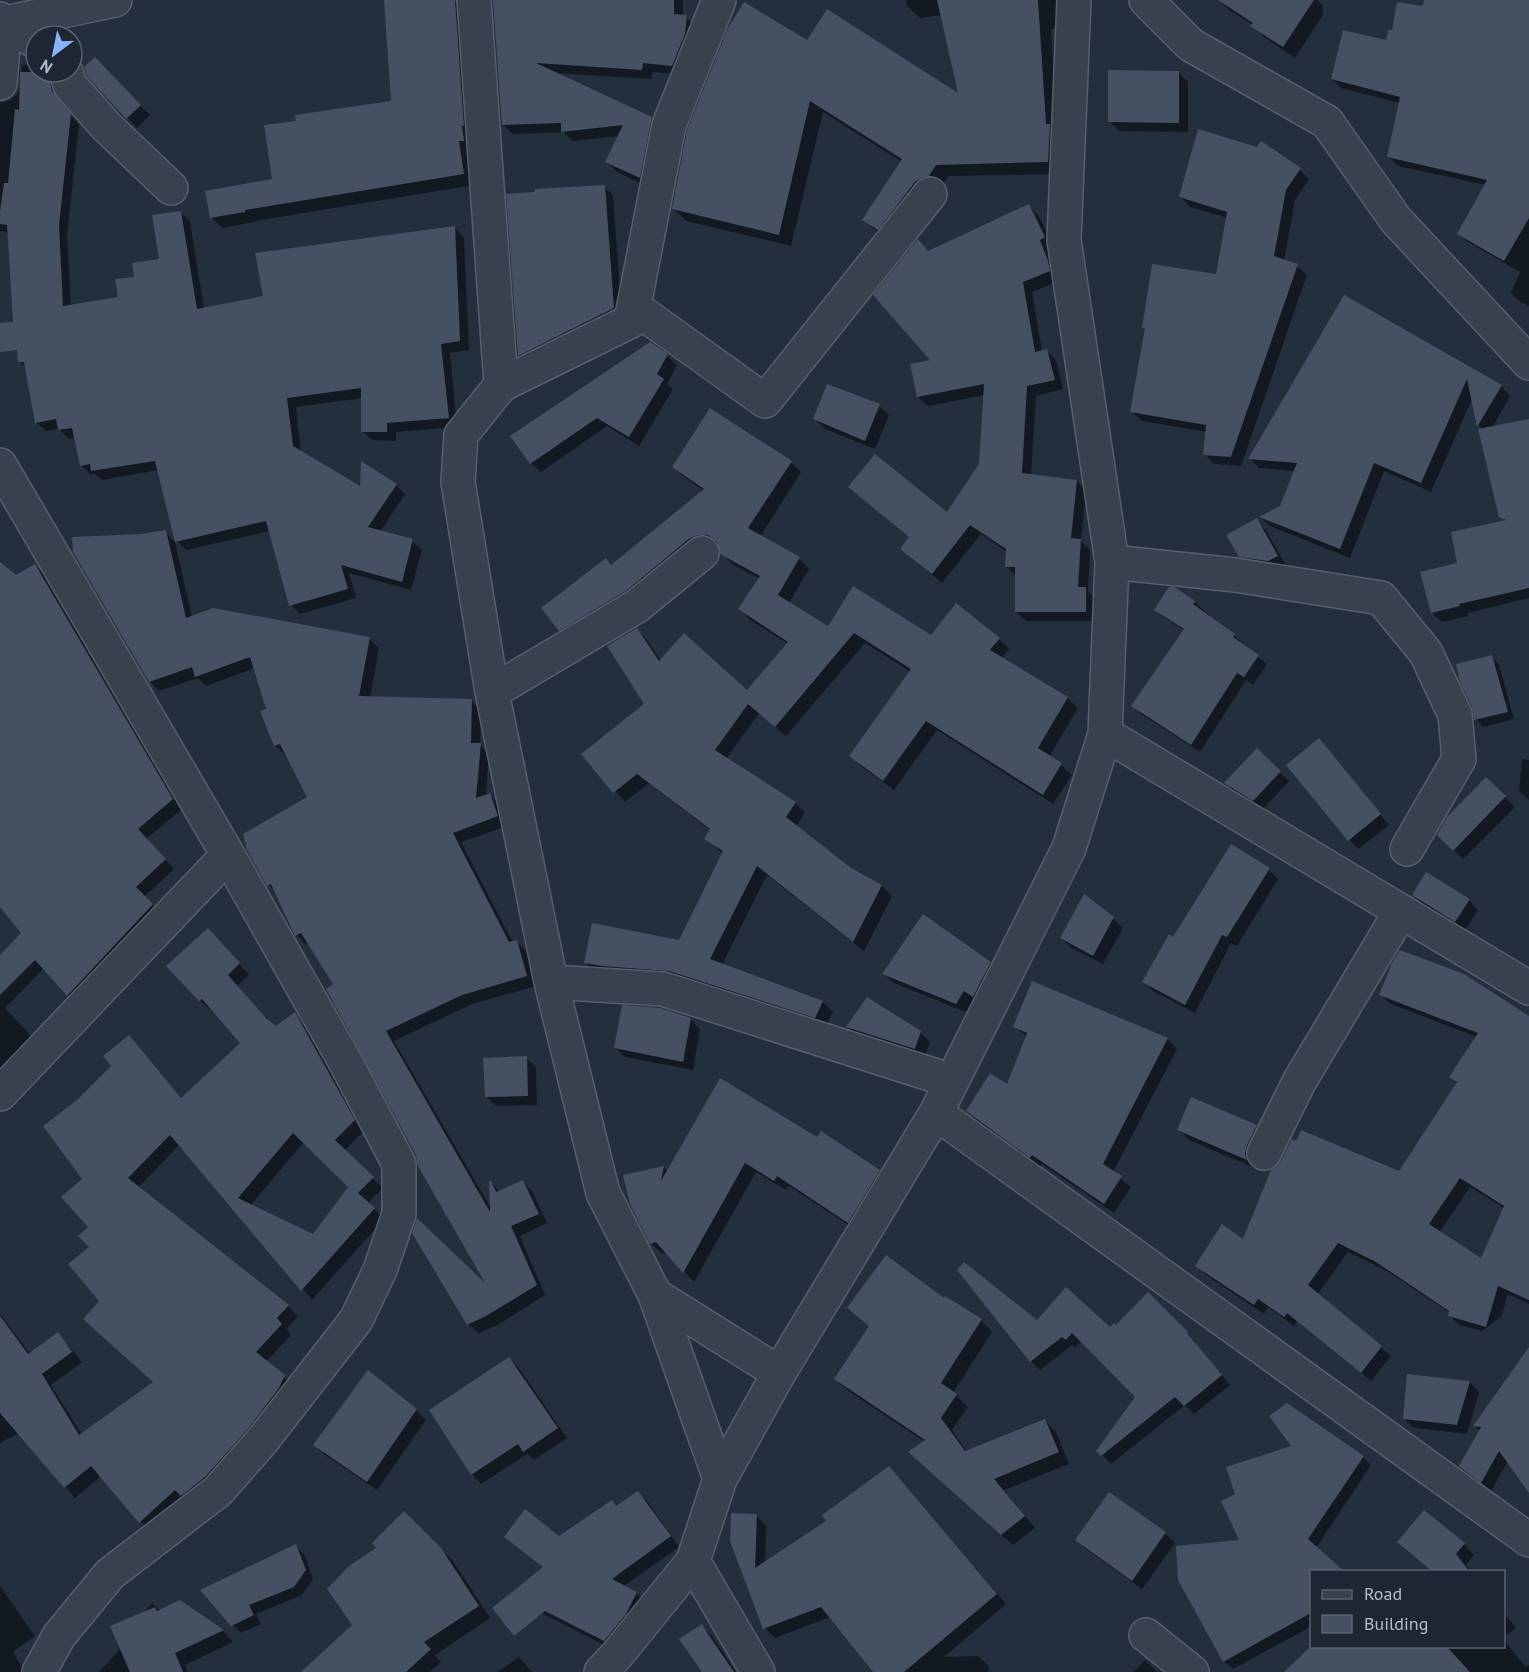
<svg xmlns="http://www.w3.org/2000/svg" width="1529" height="1672" font-family="'PT Sans',sans-serif">
	<rect width="100%" height="100%" fill="#242f3e"/>
	<!-- shadow -->
	<path fill="#0007" fill-rule="evenodd" d="M494 0H683V16L696 26 682 75 652 72V79L554 73 651 118 661 128 649 187 617 172 607 162 619 136 573 141 564 132 513 134 503 124Z
		M906 0H1067V27L1051 29 1060 174 948 176 941 188 890 241 877 232 864 219 902 162 823 112 791 246 686 221 673 208 807 42 960 97 942 15 920 18 907 6Z
		M1219 0H1317L1323 6V15L1295 58 1264 37 1253 25 1229 10Z
		M1425 0H1529V306L1520 302 1511 293 1520 272 1468 242 1459 234 1486 185 1398 166 1389 157 1400 103 1341 88 1332 79 1387 42 1394 32 1424 8Z
		M455 2 466 13 474 185 255 221V222L222 228 211 217 273 181 298 123 392 103Z
		M95 59 150 115 137 128 88 75Z
		M36 64V72H58L57 87 61 102 79 125 67 235 71 306 120 299 136 278 161 260 181 212 190 222 204 309 265 297 454 227 464 237 469 350 450 353 457 427 396 432V441L372 440 362 431 363 398 296 407 301 452 362 489 396 485 405 494 380 532 412 541 422 550 411 590 349 573 356 598 300 614 291 605 270 531 186 550 177 541 159 470 102 480 95 474 91 475 81 465 76 438 69 439 59 429 46 431 36 422 27 369 20 362 19 352 16 350 9 233 0 231V103L9 101 17 94 20 85 22 65Z
		M1178 72 1188 82V132L1119 131 1110 122Z
		M1300 170 1309 179 1295 200 1284 261 1297 266 1307 275 1241 466 1214 464 1205 454 1207 432 1142 421 1132 412 1146 329 1144 327 1217 276 1228 218 1190 207 1181 197Z
		M604 187 613 195 622 317 527 363 519 355 537 194Z
		M1029 206 1038 215 1054 247 1049 250 1059 281 1032 292 1042 352 1047 351 1056 360 1063 389 1036 396 1031 476 1077 481 1086 491 1081 541 1090 550 1088 591 1095 598V621H1026L1016 612V576L1006 566 1007 552 981 534 942 583 902 549 910 538 850 487 947 514 981 464 985 395 928 406 918 397 933 361 929 252Z
		M1345 297 1501 386 1510 396 1492 428 1529 420V598L1468 613 1469 616 1442 622 1432 613 1459 564 1506 521 1500 516 1482 429 1479 426 1473 397 1431 492 1384 471 1350 558 1270 526 1261 518 1281 507 1295 471 1259 468 1250 458Z
		M667 356 677 365 667 384 673 389 639 446 607 426 541 472 531 463Z
		M879 406 889 415 875 449 825 429 815 419Z
		M791 462 801 472 760 537 799 558 809 569 789 603 829 629 931 637 999 639 1009 649 1002 659 1067 698 1078 708 1049 757 1061 765 1072 775 1053 804 937 730 894 790 861 766 851 756 911 672 865 643 786 736 759 713 726 759 795 803 805 813 796 827 850 869 882 886 892 896 864 951 767 875 722 965 823 1002 833 1012 825 1027 596 973 585 962 679 942 723 854 706 838 711 831 649 783 625 802 584 754 646 704 637 629 647 640 661 661 748 693 788 644 750 620 740 609 760 579 732 564 722 553 719 545 711 544 570 640 560 630 612 567 704 491 684 477 674 467Z
		M1256 520 1266 530 1286 566 1278 570 1250 566 1240 556Z
		M165 532 175 542 192 617 369 639 379 648 370 698 471 701 481 710 480 745 489 754 486 796 490 795 499 804 507 826 461 842 513 943 517 942 526 951 536 986 472 1004 394 1041 492 1210 491 1182 500 1192 523 1182 532 1191 547 1223 520 1236 545 1295 496 1326 478 1333 468 1324 489 1289 417 1155 335 985 309 943 306 945 297 935 279 895 269 885 248 850 309 797 287 754 285 755 275 745 255 668 206 686 198 678 159 691 150 681 141 536Z
		M0 564 16 577 35 566 45 575 182 809 146 839 174 869 144 897 162 914 77 1005 44 968 5 1008 35 1040 0 1077V957L23 933 0 905Z
		M1194 602 1267 664 1253 685 1246 680 1200 752 1142 715 1133 706 1185 631 1165 618 1156 610Z
		M1492 657 1499 665 1514 719 1483 727 1476 719Z
		M1319 740 1389 825 1358 849 1349 840Z
		M1257 750 1289 781 1263 809 1235 793 1226 783Z
		M1522 759 1529 760V800L1519 791Z
		M1486 779 1515 807 1463 859 1438 835Z
		M1269 870 1278 879 1237 946 1231 943 1195 1013 1153 991 1143 981 1174 939Z
		M1414 895 1469 900 1478 910 1465 930 1423 904Z
		M1113 918 1123 928 1103 964 1071 948 1062 938Z
		M218 940 249 975 237 986 276 1028 295 1014 305 1024 364 1131 344 1151 383 1188 368 1203 384 1219 312 1300 180 1144 138 1188 288 1306 298 1316 287 1329 291 1335 266 1362 295 1387 258 1439 150 1532 101 1476 75 1498 19 1433 0 1443V1314L30 1354 58 1334 82 1362 51 1385 82 1435 155 1382 101 1301 91 1247 78 1102 113 1066 129 1037 182 1099 242 1044 212 1008 210 1010 200 1000ZM304 1142 350 1187 314 1236 250 1206Z
		M990 963 1000 972 983 1006 974 999 966 1012 894 983 884 974Z
		M1033 983 1168 1039 1177 1049 1113 1172 1131 1187 1114 1213 1042 1164 1040 1166 977 1121 968 1111 1008 1087 1027 1037 1015 1027Z
		M1381 995 1529 1018V1304L1508 1294 1501 1317 1482 1331 1459 1325 1450 1315V1313L1387 1271 1348 1252 1317 1295 1391 1356 1371 1381 1297 1321 1294 1326 1268 1307 1264 1314 1206 1275 1197 1266 1244 1241 1399 1172 1458 1084 1450 1076 1477 1037 1391 1004ZM1470 1187 1504 1208 1482 1260 1439 1233Z
		M690 1019 700 1029 693 1070 625 1057 615 1047Z
		M848 1027 920 1032 930 1042 924 1058 857 1037Z
		M526 1058 536 1067 537 1105 496 1106 486 1096Z
		M1256 1126 1266 1135 1254 1164 1255 1168 1189 1140 1179 1130Z
		M817 1139 879 1171 889 1182 859 1232 789 1186 786 1190 756 1172 694 1282 667 1252 662 1254 651 1243 625 1176 664 1168 668 1172Z
		M1148 1294 1196 1342 1195 1343 1230 1385 1194 1414 1185 1405 1111 1464 1098 1450 1137 1397 1082 1341 1075 1348 1072 1345 1040 1370 1031 1361 1037 1322 1110 1329 1116 1327Z
		M944 1300 981 1320 992 1332 953 1393 968 1407 952 1430 967 1452 1045 1421 1056 1432 1069 1464 1004 1490 1035 1528 1013 1545 921 1463 925 1442 847 1390 836 1379 870 1327 849 1308Z
		M509 1359 519 1368 567 1438 534 1460 527 1454 481 1484 472 1474Z
		M1515 1370 1529 1388V1490L1508 1461 1491 1491 1461 1466 1481 1432 1475 1426Z
		M1470 1382 1479 1392 1467 1434 1414 1428 1404 1419Z
		M416 1410 426 1420 377 1490 325 1455 315 1445Z
		M1363 1457 1371 1465 1316 1548 1312 1572V1626L1233 1669 1224 1661 1241 1541Z
		M899 1478 1006 1604 944 1657 978 1656 989 1666V1672H874L830 1617 775 1638 765 1628 731 1541 756 1515 766 1526 765 1563Z
		M638 1493 648 1502 679 1547 624 1586 636 1593 646 1602 614 1650 522 1603 544 1568 506 1537 559 1538 617 1507Z
		M1110 1494 1165 1533 1175 1543 1142 1589 1086 1549 1077 1540Z
		M404 1513 453 1561 490 1618 435 1655 441 1662 430 1672H303L354 1625 378 1548Z
		M1464 1544 1474 1555 1466 1565 1471 1572H1433Z
		M295 1546 304 1554 313 1579 302 1595 256 1614 261 1624 241 1633 233 1625Z
		M0 1586 35 1636 13 1652 25 1672H0Z
		M152 1603 160 1611 223 1631 233 1642 185 1665 188 1672H99L121 1648 119 1644Z
		M1504 1613 1516 1628 1504 1637Z
		M701 1626 711 1635 736 1672H703Z
		M1504 1640 1525 1666 1529 1665V1672H1286L1313 1646H1504Z
		M519 1657 532 1672H497Z
		M1145 1660 1157 1672H1133Z"/>
	<!-- building -->
	<path fill="#455162" fill-rule="evenodd" d="M384 0H455L464 126H462L464 141H459L464 174 245 210V212L210 218 205 191 272 179 264 125 296 121 295 115 391 101Z
		M493 0H674V14L687 15 685 34 672 66 643 63 642 70 536 63 652 117 640 178 605 162 623 125 561 132V123L502 125Z
		M937 0H1038L1046 124H1050L1048 162 936 165 929 176 923 177 915 182 878 230 862 220 902 159 810 101 779 235 672 209 687 130 728 28 744 2 807 40 827 9 958 93Z
		M1218 0H1314L1283 47 1250 26 1253 23Z
		M1424 0H1529V218L1504 261 1457 234 1487 180 1387 157 1400 97 1331 79 1343 30 1386 40 1388 30H1392L1397 2 1423 6Z
		M95 57 141 105 126 119 87 76 84 67Z
		M1108 70 1179 71V123L1108 122Z
		M20 72H48L52 91 71 114 59 225 63 306 118 297 115 279 134 277 132 263 159 259 152 215 181 211 197 309 263 296 255 253 455 226 460 341 441 344 449 418 387 423V432H361V388L287 398 293 446 360 486 361 461 397 484 368 527 413 539 402 582 341 565 348 589 289 606 266 521 175 542 155 461 91 471 90 464 80 466 72 428 58 430 56 419 35 423 24 362H18L17 350 0 352V323L13 322 7 225 0 224V211L4 183H8L15 109 19 110Z
		M1198 129 1257 147 1261 141 1301 168 1286 190 1274 256 1298 264 1231 457 1203 455 1206 425 1130 412 1145 328H1142L1152 264 1216 274 1227 212 1179 197Z
		M605 185 614 308 518 356 506 194 535 192V189Z
		M1029 204 1045 237 1040 240 1048 261 1050 271 1023 282 1035 352 1047 349 1055 380 1027 386 1022 473 1077 480 1071 538 1081 539 1078 587H1086V612H1015V567H1005L1006 549 970 525 932 574 900 549 909 537 848 487 875 454 947 512 979 464 984 384 917 397 910 364 930 360 873 295 918 239 928 251Z
		M1344 295 1502 385 1477 427 1467 379 1421 483 1374 463 1340 549 1259 517 1280 506 1297 463 1248 459Z
		M650 342 668 354 657 374 664 379 629 437 597 418 530 464 510 436Z
		M827 384 880 404 865 441 813 419Z
		M710 408 792 461 748 528 800 557 778 595 828 626 853 586 931 635 956 603 1000 638 990 650 1068 697 1038 748 1062 763 1043 795 926 721 883 781 849 756 911 669 854 633 775 727 748 704 715 750 796 802 786 817 851 868 882 885 853 942 757 866 710 959 823 1001 815 1018 669 971 602 966 584 963 592 923 679 940 723 851 704 839 710 829 637 774 613 793 581 754 644 704 607 646 637 628 659 661 684 633 747 690 788 642 738 609 760 576 720 554 717 542 708 535H698L690 538 626 591 559 631 541 608 606 558 611 565 704 489 672 467Z
		M1529 419V588L1459 604 1460 606 1431 613 1420 572 1457 563 1451 532 1506 520 1499 517 1478 429Z
		M1257 518 1278 556 1268 561 1239 557 1226 535Z
		M166 530 186 618 213 608 370 637 359 696 472 699 471 743H481L476 798 490 793 498 816 453 833 509 942 517 940 527 976 462 995 386 1031 490 1212 489 1181H491L496 1192 523 1180 539 1214 511 1226 537 1285 486 1316 467 1325 412 1233 417 1218 485 1283 418 1166 416 1155 326 989 333 984 301 933 295 936 271 884 267 886 247 850 243 834 307 797 280 744 274 746 260 711 266 709 250 657 195 677 192 667 149 682 73 552 72 537 141 534Z
		M0 562 16 575 35 564 173 799 138 829 166 859 136 887 153 904 67 996 35 960 0 995V955L21 933 0 907Z
		M1169 587H1174L1195 601 1193 604 1235 634 1233 637 1259 655 1244 677 1237 673 1191 745 1131 706 1184 629 1154 610Z
		M1492 655 1508 712 1474 720 1472 707 1460 682 1456 664Z
		M1319 738 1381 814 1348 841 1286 765Z
		M1257 748 1281 771 1253 801 1224 783Z
		M1486 777 1506 796 1453 851 1437 835 1447 817Z
		M1231 844 1270 868 1227 937 1222 935 1185 1005 1142 982 1169 934 1173 937Z
		M1426 872 1470 899 1455 922 1412 895Z
		M1084 894 1114 917 1093 956 1060 938Z
		M923 914 991 962 973 997 964 991 956 1004 882 974Z
		M208 928 240 963 228 975 267 1019 276 1026 295 1012 355 1120 335 1140 374 1177 358 1193 375 1208 301 1291 170 1135 128 1178 289 1305 277 1318 282 1324 256 1352 285 1375 279 1388 248 1429 205 1477 181 1496 175 1490 139 1523 91 1466 64 1488 0 1413V1316L28 1354 58 1332 72 1352 42 1374 79 1435 153 1382 83 1319 99 1301 68 1264 89 1247 78 1236 88 1227 61 1197 82 1179 43 1126 77 1100 111 1066 103 1056 129 1035 181 1098 240 1043 202 999 199 1001 166 966ZM293 1133 348 1187 313 1234 238 1198Z
		M1400 950 1464 974 1529 1016V1300L1498 1286 1486 1327 1448 1316 1449 1311 1376 1262 1338 1243 1308 1285 1382 1346 1361 1373 1287 1313 1284 1317 1258 1299 1254 1305 1195 1266 1222 1224 1243 1239 1271 1170 1280 1162 1292 1139 1296 1141 1301 1130 1399 1171 1457 1082 1449 1077 1478 1033 1379 995 1392 963ZM1460 1178 1504 1206 1481 1258 1429 1224Z
		M1032 981 1168 1038 1103 1164 1122 1176 1104 1204 1032 1155 1030 1158 966 1111 990 1073 1007 1084 1027 1033 1013 1027Z
		M867 997 921 1031 915 1049 846 1027Z
		M622 1005 660 1008 691 1018 683 1062 614 1048Z
		M527 1056 528 1096 485 1097 483 1058Z
		M720 1078 817 1137 821 1131 880 1170 848 1223 777 1176 774 1181 745 1163 683 1273 656 1242 650 1244 630 1204 623 1175 664 1166 661 1181Z
		M1191 1097 1257 1125 1247 1145 1245 1154 1247 1160 1177 1130Z
		M886 1255 944 1298 945 1296 982 1319 941 1383 957 1394 941 1418 965 1451 1045 1419 1059 1452 994 1479 1025 1516 1001 1535 908 1452 925 1440 834 1379 869 1326 847 1308Z
		M964 1262 1037 1320 1066 1287 1110 1327 1114 1323 1116 1325 1148 1292 1188 1332 1187 1333 1222 1375 1184 1406 1175 1397 1101 1456 1096 1451 1135 1397 1072 1333 1066 1340 1062 1337 1030 1362 957 1270Z
		M1529 1347V1493L1499 1451 1481 1483 1459 1466 1481 1427 1473 1426Z
		M509 1357 558 1428 523 1452 518 1444 471 1475 429 1410Z
		M368 1370 417 1409 367 1482 313 1445Z
		M1407 1374 1470 1381 1457 1425 1403 1419Z
		M1287 1403 1364 1456 1308 1539 1345 1572H1311V1613L1223 1662 1178 1580 1176 1546 1239 1540 1221 1501 1235 1494 1226 1467 1291 1446 1269 1416Z
		M889 1466 997 1594 904 1672H873L821 1607 763 1629 730 1541 731 1513 757 1514 755 1568 826 1521 822 1515Z
		M638 1491 671 1536 612 1579 637 1592 626 1614 604 1641 545 1611 514 1636 492 1608 543 1567 504 1537 525 1509 559 1536 612 1500 616 1506Z
		M1109 1492 1166 1532 1132 1581 1075 1540Z
		M1424 1510 1465 1543 1456 1554 1470 1572H1433L1397 1542Z
		M404 1511 441 1548 479 1606 424 1642 431 1649 406 1672H301L352 1625 327 1589 349 1566 376 1548 372 1543Z
		M296 1544 306 1570 294 1587 249 1605 254 1615 231 1626 200 1590Z
		M180 1600 224 1630 175 1653 183 1672H130L110 1626 155 1607 157 1611Z
		M702 1624 708 1634 734 1672H702L679 1639Z
		M1310 1647H1447L1470 1672H1284Z"/>
	<g fill="none" stroke-linecap="round" stroke-linejoin="round">
		<defs>
			<path id="minor" d="M474 0 501 385 461 435 458 482 492 692 551 982 603 1193 655 1295 720 1479
				M1146 0 1191 45 1327 122 1396 220 1529 363
				M0 19 5 23 115 0
				M66 72 70 85 106 126 171 188
				M0 83 5 23 36 42
				M634 307 765 401 930 194
				M501 385 631 321 669 125 719 0
				M0 465 228 855 0 1094
				M1112 562 1235 575 1381 598 1426 653 1455 715 1459 759 1407 849
				M492 692 637 606 702 553
				M1105 734 1529 988
				M551 982 663 989 952 1081
				M936 1113 1529 1540
				M1264 1153 1299 1082 1401 911
				M655 1295 779 1373
				M693 1561 758 1672
				M1146 1635 1192 1672
				M39 1672 59 1636 110 1574 218 1491 262 1441 356 1320 380 1270 399 1214V1164L348 1067 228 855
				M601 1672 616 1656 693 1561 720 1479 779 1373 936 1113 1069 848 1105 734 1112 562 1064 240 1074 0"/>
		</defs>
		<!-- minor casing -->
		<use href="#minor" stroke="#565f6c" stroke-width="36"/>
		<!-- minor -->
		<use href="#minor" stroke="#38414e" stroke-width="33"/>
	</g>
	<!-- legend -->
	<rect x="1310" y="1570" width="195" height="78" fill="#1d2633" stroke="#59626f" stroke-width="1.5"/>
	<rect x="1322" y="1590" width="30" height="9" fill="#38414e" stroke="#59626f" stroke-width="1.5"/>
	<text x="1364" y="1600" font-size="18" fill="#b4bcc9">Road</text>
	<rect x="1322" y="1615" width="30" height="18" fill="#455162" stroke="#59626f" stroke-width="1.5"/>
	<text x="1364" y="1630" font-size="18" fill="#b4bcc9">Building</text>
	<!-- north arrow -->
	<g transform="translate(54 54) rotate(212)"><circle r="28" fill="#1d2633" stroke="#59626f" stroke-width="1.5"/>
	<path d="M0-4.5L10 22L0 15L-10 22Z" fill="#8ab4f8"/>
	<text y="-9" font-size="16" font-weight="bold" text-anchor="middle" fill="#b4bcc9">N</text>
	</g>
</svg>
